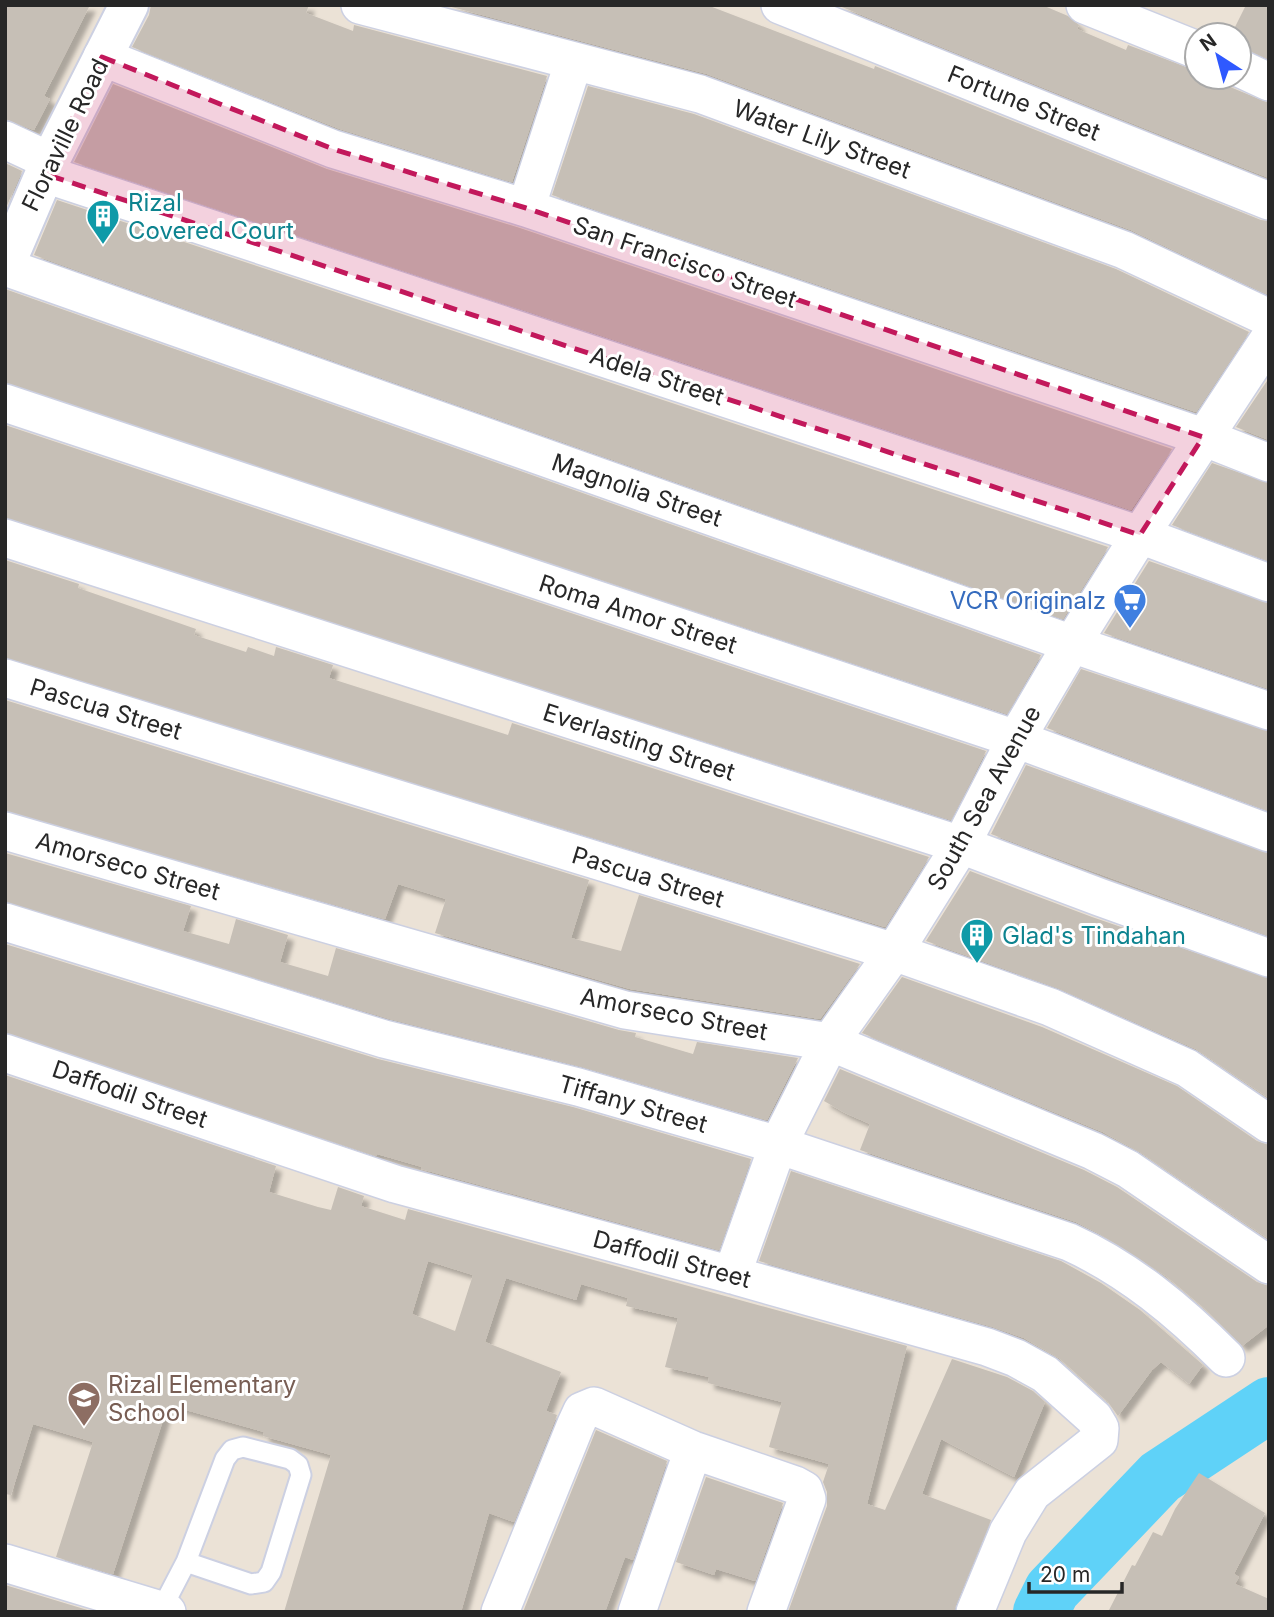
<svg xmlns="http://www.w3.org/2000/svg" width="1274" height="1617" font-family="Inter,sans-serif">
	<defs>
		<filter id="shadow"><feDropShadow dx="6" dy="6" stdDeviation="2" flood-color="#0004"/></filter>
	</defs>
	<rect width="100%" height="100%" fill="#ebe2d6"/>
	<g fill="none" stroke-linecap="round" stroke-linejoin="round">
		<!-- river -->
		<path stroke="#5fd2f8" stroke-width="56" d="M1041 1612 1052 1590 1160 1477 1269 1405"/>
	</g>
	<!-- building -->
	<path fill="#c6bfb6" fill-rule="evenodd" filter="url(#shadow)" d="M5 5H90L44 96 50 99 34 130 5 119Z
		M151 5H309L306 13 353 31 354 25 547 76 512 182 340 129 132 47 149 15Z
		M444 5H707L874 69 875 66 1261 220 1269 221V295L1131 230 707 74Z
		M837 5H1042L1068 16 1079 25 1077 29 1126 50 1128 45 1197 71V77H1221L1230 87 1269 103V178Z
		M1246 5H1269V59L1239 47V35H1231Z
		M113 84 327 169 520 228 1172 449 1131 510 74 162Z
		M588 86 694 114 1116 269 1249 332 1196 412 552 195Z
		M5 163 22 171 5 210Z
		M57 200 1108 547 1063 619 34 255Z
		M5 289 1041 655 1007 714 5 383Z
		M1269 378V440L1236 427Z
		M5 425 986 751 951 820 5 518Z
		M1212 463 1269 483V561L1172 525Z
		M5 560 79 584 78 588 196 629 194 635 246 652 248 647 274 656 276 647 333 665 329 678 508 735 512 723 929 857 885 927 5 658Z
		M1149 561 1269 603V689L1104 633Z
		M1081 669 1269 731V811L1047 728Z
		M5 700 589 880 571 938 621 951 639 895 860 964 820 1019 630 989 435 933 446 899 398 884 385 919 5 811Z
		M1026 765 1269 853V936L991 834Z
		M5 853 191 906 183 931 229 944 236 919 288 935 280 962 328 976 336 948 619 1030 636 1033 635 1037 693 1054 697 1042 798 1058 767 1120 583 1067 390 1019 5 902Z
		M970 871 1092 917 1269 978V1098L1196 1049 1058 988 926 941Z
		M5 944 378 1059 573 1107 751 1159 719 1250 421 1169 422 1167 377 1154 376 1156 5 1033Z
		M902 977 1042 1027 1177 1086 1257 1141 1269 1145V1239L1140 1152 1103 1132 862 1033Z
		M840 1069 1084 1170 1117 1187 1257 1282 1269 1286V1325L1242 1346 1204 1308 1166 1276 1100 1234 1076 1222 860 1150 870 1124 845 1113 824 1101Z
		M5 1075 276 1166 269 1192 318 1207 331 1210 338 1187 364 1196 361 1206 405 1220 408 1209 907 1346 867 1504 885 1510 952 1359 1007 1377 1033 1391 1045 1402 1014 1477 941 1439 922 1494 991 1520 956 1604 954 1612H788L827 1506V1492L823 1482 829 1464 769 1447 782 1402 708 1383 709 1377 665 1367 678 1318 626 1306 628 1298 581 1284 576 1300 506 1278 485 1342 561 1372 546 1411 557 1415 514 1522 489 1513 461 1612H284L331 1455 263 1436 264 1432 168 1405 113 1574 56 1557 93 1442 33 1424 11 1495 5 1494ZM428 1261 473 1275 455 1331 412 1314Z
		M791 1171 1061 1261 1101 1283 1140 1310 1203 1365 1189 1384 1161 1362 1152 1370 1118 1416 1108 1402 1059 1358 1024 1338 993 1327 759 1261Z
		M596 1430 667 1461 633 1560 625 1557 605 1612H523Z
		M1199 1473 1265 1513 1234 1574 1239 1577 1235 1584 1269 1599V1612H1108L1132 1565 1135 1566 1153 1532 1162 1536 1175 1509Z
		M706 1477 783 1503 755 1581 716 1569 714 1575 676 1562Z
		M5 1585 94 1612H5Z"/>
	<g fill="none" stroke-linecap="round" stroke-linejoin="round">
		<defs>
			<path id="service" d="M161 1610 186 1562 225 1459 232 1450 243 1447 290 1459 298 1465 301 1475 271 1572 264 1582 251 1584 186 1562"/>
			<path id="minor" d="M360 5 700 94 1124 250 1269 318
				M780 5 1269 201
				M1085 5 1197 50
				M102 57 333 149 526 208 1203 437 1269 463
				M1239 68 1269 82
				M5 140 50 161
				M45 174 1140 535 1269 583
				M526 208 574 61
				M5 267 1072 644 1269 711
				M5 403 1016 739 1269 833
				M5 538 961 845 1099 897 1269 958
				M5 678 894 952 1050 1007 1187 1068 1269 1124
				M5 831 625 1010 830 1042 1093 1151 1128 1169 1269 1265
				M5 922 384 1039 578 1087 778 1145 1069 1242C1129 1269 1180 1312 1226 1358
				M5 1053 395 1184 732 1275 987 1347 1016 1358 1045 1374 1094 1418 1100 1428 1099 1440 1032 1493 1008 1532 975 1612
				M732 1275 778 1145 830 1042 894 952 961 845 1016 739 1072 644 1140 535 1269 339
				M5 1563 167 1612
				M500 1612 576 1424 582 1411 594 1406 693 1450 795 1485 804 1490 807 1499 766 1612
				M637 1612 693 1450"/>
			<path id="tertiary" d="M5 266 50 161 129 5"/>
		</defs>
		<!-- service casing -->
		<use href="#service" stroke="#ccd0e2" stroke-width="23"/>
		<!-- minor casing -->
		<use href="#minor" stroke="#ccd0e2" stroke-width="40"/>
		<!-- tertiary casing -->
		<use href="#tertiary" stroke="#ccd0e2" stroke-width="42"/>
		<!-- service -->
		<use href="#service" stroke="#fff" stroke-width="19"/>
		<!-- minor -->
		<use href="#minor" stroke="#fff" stroke-width="37"/>
		<!-- tertiary -->
		<use href="#tertiary" stroke="#fff" stroke-width="38"/>
	</g>
	<!-- marked area -->
	<path fill="#c2185b" fill-opacity="0.2" stroke="#c2185b" stroke-width="5" stroke-dasharray="14 9" stroke-linejoin="round" d="M102 57 333 149 526 208 1203 437 1140 535 45 174Z"/>
	<!-- icons -->
	<defs>
		<symbol id="building-pin" viewBox="-11 -11 22 30"><path d="M0 17L-7.5 6A9.5 9.5 0 1 1 7.5 6Z" fill="#0f9aa8" stroke="#fff"/><path d="M-4-6H4V6H1V3H-1V6H-4ZM-2.5-4.3h1.7v1.8h-1.7ZM.8-4.3h1.7v1.8H.8ZM-2.5-1h1.7V.8h-1.7ZM.8-1h1.7V.8H.8Z" fill="#fff"/></symbol>
		<symbol id="supermarket-pin" viewBox="-11 -11 22 30"><path d="M0 17L-7.5 6A9.5 9.5 0 1 1 7.5 6Z" fill="#3f7fe0" stroke="#fff"/><path d="M-6-5.5h2.5l.6 2H6L4.5 2H-2.5L-4.4-4H-6ZM-1.5 3.2a1.3 1.3 0 1 0 .1 0ZM3 3.2a1.3 1.3 0 1 0 .1 0Z" fill="#fff"/></symbol>
		<symbol id="school-pin" viewBox="-11 -11 22 30"><path d="M0 17L-7.5 6A9.5 9.5 0 1 1 7.5 6Z" fill="#8d6e63" stroke="#fff"/><path d="M0-5L7-2L0 1L-7-2ZM-4 1L0 2.5L4 1V4Q0 6-4 4Z" fill="#fff"/></symbol>
	</defs>
	<g fill-rule="evenodd">
		<use href="#building-pin" x="84" y="197" width="38" height="52"/>
		<use href="#supermarket-pin" x="1111" y="581" width="38" height="52"/>
		<use href="#building-pin" x="958" y="916" width="38" height="52"/>
		<use href="#school-pin" x="65" y="1379" width="38" height="52"/>
	</g>
	<g text-anchor="middle" dominant-baseline="central" stroke-width="6" stroke-linejoin="round" paint-order="stroke">
		<!-- street labels -->
		<g font-size="24" fill="#272727" stroke="#fff">
			<text transform="translate(1024 103) rotate(22)">Fortune Street</text>
			<text transform="translate(65 135) rotate(-64)">Floraville Road</text>
			<text transform="translate(822 139) rotate(20)">Water Lily Street</text>
			<text transform="translate(685 262) rotate(19)">San Francisco Street</text>
			<text transform="translate(657 376) rotate(18)">Adela Street</text>
			<text transform="translate(637 490) rotate(19)">Magnolia Street</text>
			<text transform="translate(638 614) rotate(18)">Roma Amor Street</text>
			<text transform="translate(106 709) rotate(17)">Pascua Street</text>
			<text transform="translate(639 742) rotate(18)">Everlasting Street</text>
			<text transform="translate(984 798) rotate(-61)">South Sea Avenue</text>
			<text transform="translate(128 866) rotate(16)">Amorseco Street</text>
			<text transform="translate(648 877) rotate(17)">Pascua Street</text>
			<text transform="translate(674 1014) rotate(11)">Amorseco Street</text>
			<text transform="translate(130 1094) rotate(19)">Daffodil Street</text>
			<text transform="translate(633 1104) rotate(16)">Tiffany Street</text>
			<text transform="translate(672 1259) rotate(15)">Daffodil Street</text>
		</g>
		<!-- culture labels -->
		<g font-size="24" fill="#0d838f" stroke="#fff" text-anchor="start">
			<text x="128" y="202">Rizal<tspan x="128" dy="28">Covered Court</tspan></text>
			<text x="1002" y="935">Glad's Tindahan</text>
		</g>
		<!-- shop labels -->
		<g font-size="24" fill="#366cbe" stroke="#fff" text-anchor="end">
			<text x="1106" y="600">VCR Originalz</text>
		</g>
		<!-- education labels -->
		<g font-size="24" fill="#785e54" stroke="#fff" text-anchor="start">
			<text x="108" y="1384">Rizal Elementary<tspan x="108" dy="28">School</tspan></text>
		</g>
	</g>
	<!-- border -->
	<rect width="1274" height="1617" fill="none" stroke="#272727" stroke-width="14"/>
	<!-- north arrow -->
	<g transform="translate(1218 56) rotate(324)"><circle r="33" fill="#ffffff" stroke="#a9a9a9" stroke-width="2"/>
	<path d="M0-5L12 26L0 18L-12 26Z" fill="#2f59ff"/>
	<text y="-10" font-size="19" font-weight="bold" text-anchor="middle" fill="#272727">N</text>
	</g>
	<!-- scale -->
	<path d="M1029 1582v10h93v-10" fill="none" stroke="#272727" stroke-width="3.5"/>
	<text x="1040" y="1582" font-size="21" fill="#272727" stroke="#ffffff" stroke-width="5" paint-order="stroke">20 m</text>
</svg>
